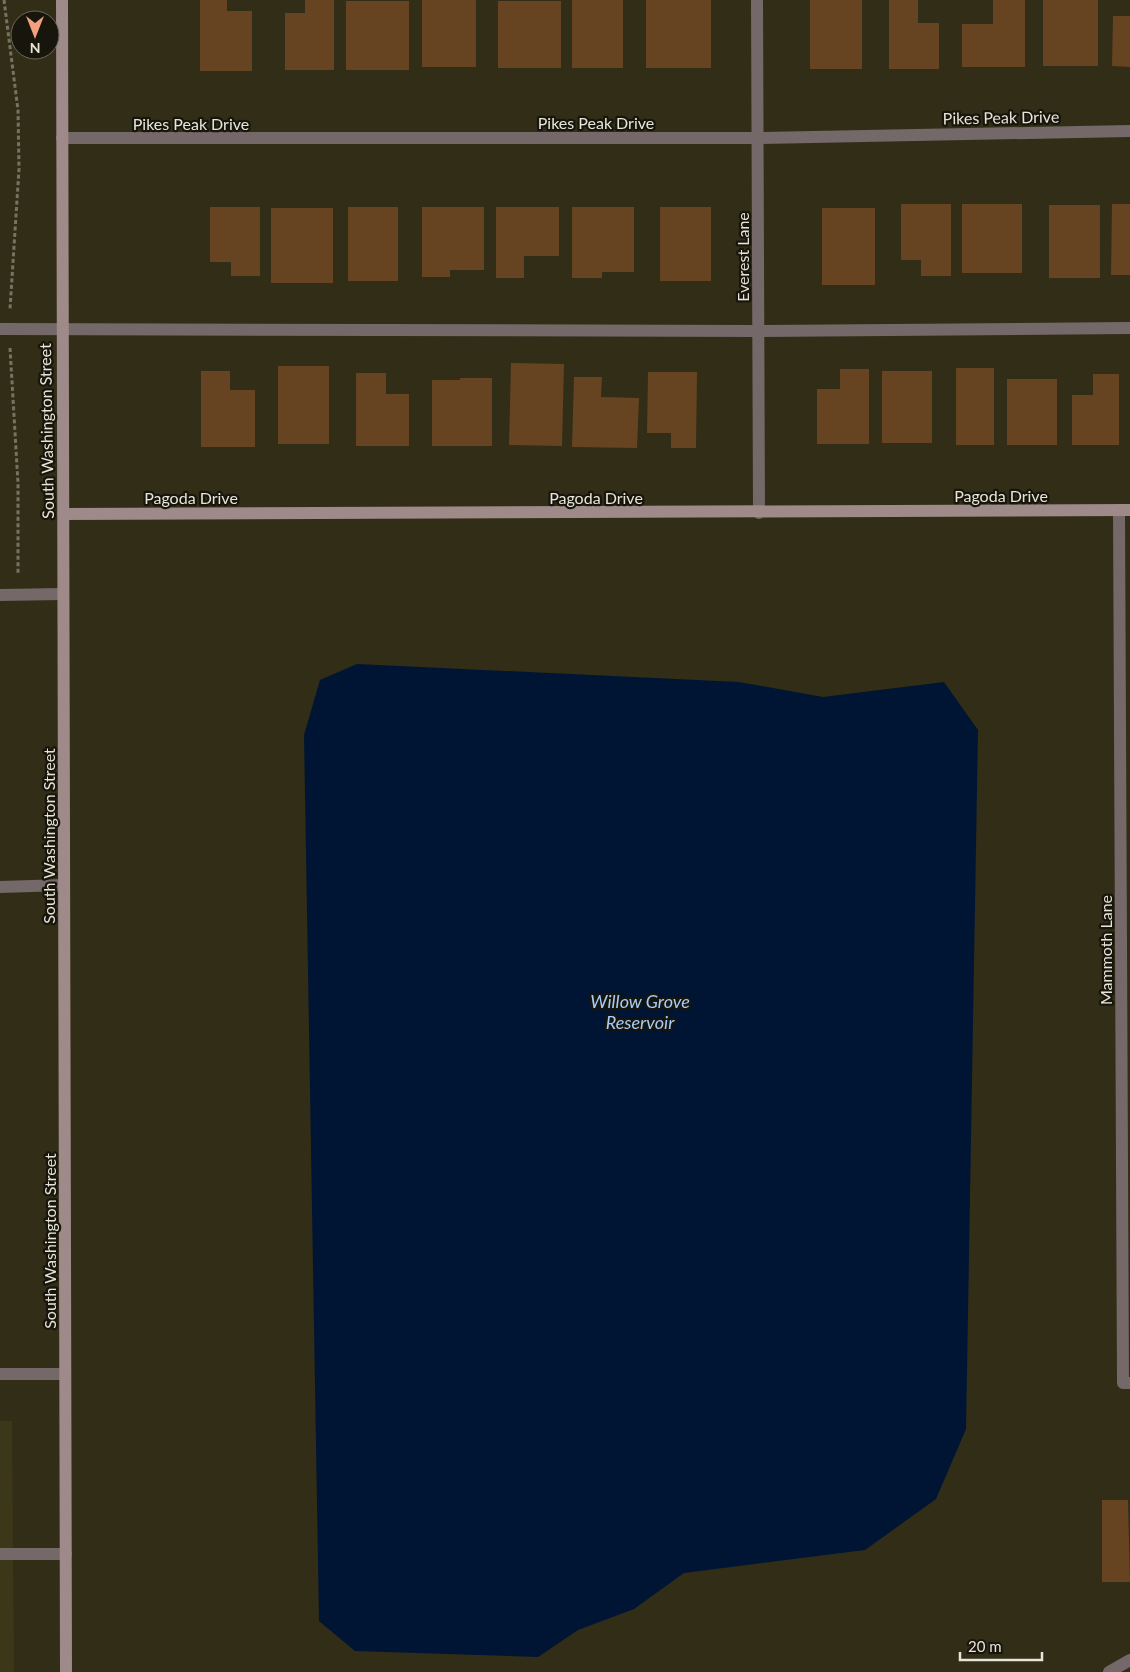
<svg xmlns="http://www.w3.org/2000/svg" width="1130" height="1672" font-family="Lato,sans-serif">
	<rect width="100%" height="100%" fill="#312d17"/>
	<!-- built -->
	<path fill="#3c3719" d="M0 1421H12L14 1672H0Z"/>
	<!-- water -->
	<path fill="#001533" d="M357 664 739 682 823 697 944 682 978 730 966 1429 936 1499 865 1550 684 1573 634 1609 578 1630 538 1657 355 1651 319 1621 304 735 320 680Z"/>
	<!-- building -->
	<path fill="#664421" d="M200 0H227V11H252V71H200Z
		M305 0H334V70H285V13H305Z
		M422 0H476V67H422Z
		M572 0H623V68H572Z
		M646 0H711V68H646Z
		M810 0H862V69H810Z
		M889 0H918V23H939V69H889Z
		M993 0H1025V67H962V24H993Z
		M1043 0H1098V66H1043Z
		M346 1H409V70H346Z
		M498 1H561V68H498Z
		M1113 16H1130V67L1112 66Z
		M901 204H951V276H921V260H901Z
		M962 204H1022V273H962Z
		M1112 204H1130V275H1111Z
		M1049 205H1100V278H1049Z
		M210 207H260V276H231V262H210Z
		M348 207H398V281H348Z
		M422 207H484V270H450V277H422Z
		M496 207H559V256H524V278H496Z
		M572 207H634V272H602V278H572Z
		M660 207H711V281H660Z
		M271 208H333V283H271Z
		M822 208H875V285H822Z
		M511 363 564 364 562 446 509 445Z
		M278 366H329V444H278Z
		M956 368H994V445H956Z
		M840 369H869V444H817V389H840Z
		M201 371H230V390H255V447H201Z
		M882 371H932V443H882Z
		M648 372H697L696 448H671V433H647Z
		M356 373H386V394H409V446H356Z
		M1093 374H1119V445H1072V395H1093Z
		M574 377H602L601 397 639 398 637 448 572 447Z
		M460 378H492V446H432V380H460Z
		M1007 379H1057V445H1007Z
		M1102 1500H1128L1130 1582H1102Z"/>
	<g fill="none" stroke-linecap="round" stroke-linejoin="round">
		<!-- path -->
		<path stroke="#777360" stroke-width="3" stroke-dasharray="4 2.5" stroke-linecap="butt" d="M4 0 18 110 19 169 10 309
			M10 348 18 483V574"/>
		<!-- lane -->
		<path stroke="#756868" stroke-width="12" d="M0 329 758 331 1130 328
			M0 595 63 594
			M0 887 64 885
			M0 1374H65
			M0 1554H66
			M1109 1672 1130 1660"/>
		<!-- street -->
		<path stroke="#756868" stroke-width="12" d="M757 0 759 513
			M62 138H758L1130 131
			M1119 510 1123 1383H1130"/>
		<!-- secondary -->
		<path stroke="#9e8a89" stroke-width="12" d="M62 0 66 1672
			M63 514 1130 510"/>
	</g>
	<g text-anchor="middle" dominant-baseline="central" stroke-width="4.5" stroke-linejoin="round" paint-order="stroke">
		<!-- street labels -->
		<g font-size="16" fill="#e7e5d7" stroke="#17150c">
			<text transform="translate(1001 117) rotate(-1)">Pikes Peak Drive</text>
			<text x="596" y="122">Pikes Peak Drive</text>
			<text x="191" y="123">Pikes Peak Drive</text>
			<text transform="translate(742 257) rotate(-90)">Everest Lane</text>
			<text transform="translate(46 431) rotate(-91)">South Washington Street</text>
			<text x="1001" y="495">Pagoda Drive</text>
			<text x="191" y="497">Pagoda Drive</text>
			<text x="596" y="497">Pagoda Drive</text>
			<text transform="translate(48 836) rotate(-90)">South Washington Street</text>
			<text transform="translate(1105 950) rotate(-90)">Mammoth Lane</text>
			<text transform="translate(49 1241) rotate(-90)">South Washington Street</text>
		</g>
		<!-- water labels -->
		<g font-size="18" font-style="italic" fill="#a5cdfc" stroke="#17150c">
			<text x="640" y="1001">Willow Grove<tspan x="640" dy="21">Reservoir</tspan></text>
		</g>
	</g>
	<!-- north arrow -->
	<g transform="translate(35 35) rotate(180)"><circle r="24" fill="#17150c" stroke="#6a685d"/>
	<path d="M0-4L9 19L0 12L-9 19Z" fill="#f2a17e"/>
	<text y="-8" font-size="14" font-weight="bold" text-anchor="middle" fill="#e7e5d7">N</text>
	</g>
	<!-- scale -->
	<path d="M960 1652v8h82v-8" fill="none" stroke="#e7e5d7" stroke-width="2.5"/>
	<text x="968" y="1652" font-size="15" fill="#e7e5d7" stroke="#17150c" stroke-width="4" paint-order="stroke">20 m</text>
</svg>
